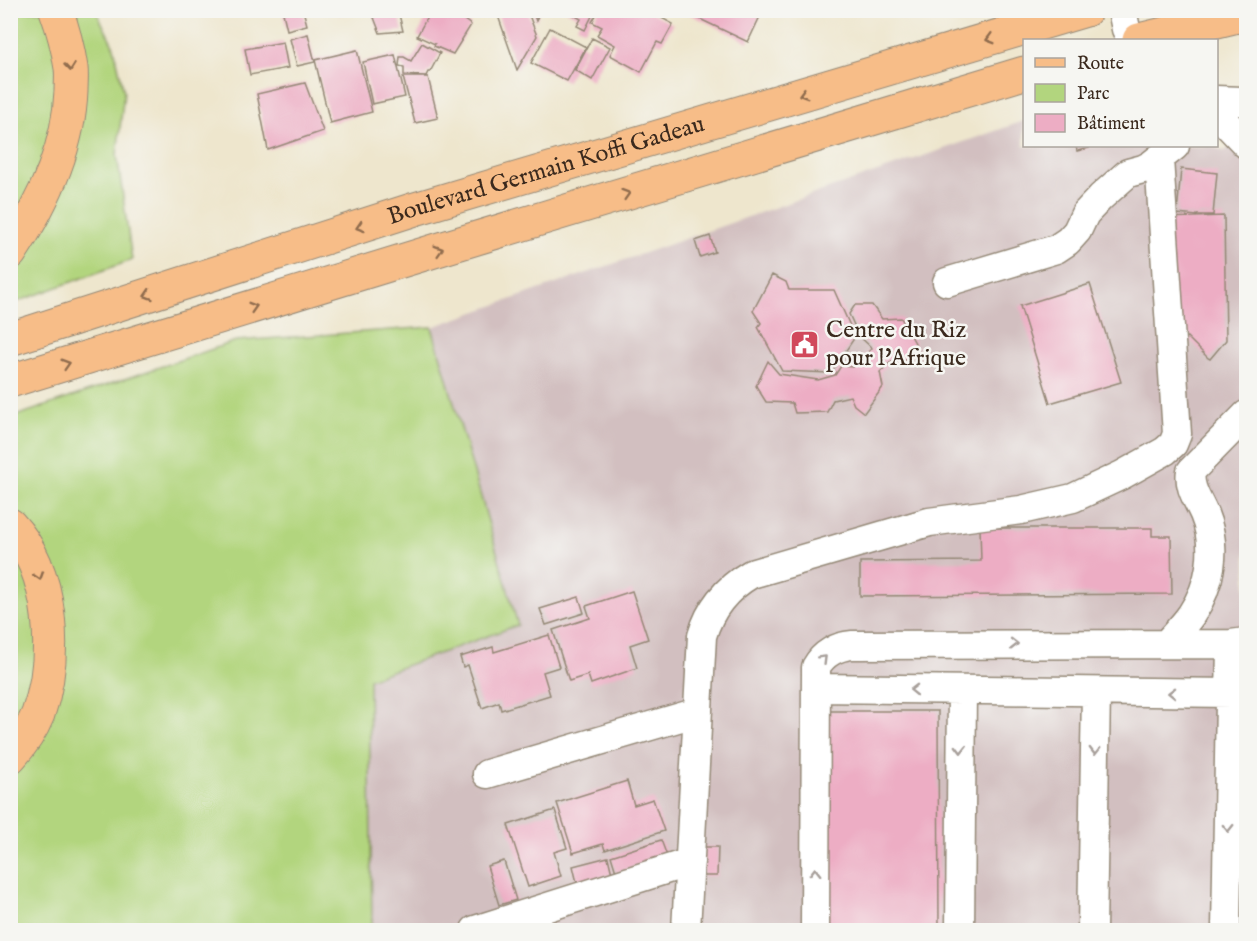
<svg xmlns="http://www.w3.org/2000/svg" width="1257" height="941" font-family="'IM FELL English',serif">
	<rect width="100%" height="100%" fill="#f6f6f2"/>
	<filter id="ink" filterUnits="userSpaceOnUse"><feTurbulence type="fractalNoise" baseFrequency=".0167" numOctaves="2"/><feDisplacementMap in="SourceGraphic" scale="12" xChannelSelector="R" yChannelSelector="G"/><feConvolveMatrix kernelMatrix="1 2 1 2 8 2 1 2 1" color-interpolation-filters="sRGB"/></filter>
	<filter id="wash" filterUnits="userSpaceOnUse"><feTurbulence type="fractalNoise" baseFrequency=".008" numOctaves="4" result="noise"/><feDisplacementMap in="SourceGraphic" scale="24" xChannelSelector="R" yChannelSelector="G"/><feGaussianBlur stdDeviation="1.35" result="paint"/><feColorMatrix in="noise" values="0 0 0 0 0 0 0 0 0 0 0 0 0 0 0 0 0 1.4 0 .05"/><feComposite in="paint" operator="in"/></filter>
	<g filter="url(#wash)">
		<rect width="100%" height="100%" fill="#eee6cd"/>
		<!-- industrial -->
		<path fill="#d2bfc0" d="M1024 121V146H1212L1224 151 1246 137V930H372L369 679 517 625 432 327Z"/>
		<!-- green -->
		<path fill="#b2d57e" stroke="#76804e" stroke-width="1.5" d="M11 11H96L114 47 124 92 117 155 132 260 11 304Z
			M432 327 518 625 369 679 372 930H11L10 418 236 341Z"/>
		<g id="blocks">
			<!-- building -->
			<path fill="#edadc4" d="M292 10H303L307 25 287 30 283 13Z
				M338 10H352V11L339 15Z
				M392 10H398L403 31 380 33 373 15Z
				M431 10 446 20 460 17 471 25 453 54 434 46 435 44 417 36Z
				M496 10H527L537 36 517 70Z
				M532 10H540L536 21Z
				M565 10H595L585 30 577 26 581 19Z
				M599 10H647L673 24 662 44 657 42 641 72 610 55 615 45 597 35 602 27 592 22Z
				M681 10H763L748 42Z
				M550 28 586 47 567 81 531 63Z
				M308 34 315 62 297 66 290 39Z
				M592 38 610 47 592 80 575 70Z
				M283 42 288 68 250 75 245 49Z
				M422 43 440 53 430 72H428L426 76 404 75V67L399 66 400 57H404L411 61Z
				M357 50 372 112 330 123 315 60Z
				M395 55 405 97 372 104 363 62Z
				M403 77H428L438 118 415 123Z
				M305 83 323 131 268 150 257 94Z
				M1076 146H1088L1089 148 1077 151Z
				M1181 169 1217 173 1213 215H1197V216L1177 214Z
				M1224 216 1226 340 1210 359 1208 358 1187 337 1168 338 1163 218Z
				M710 236 715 252 700 257 695 241Z
				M772 275 786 282 789 290H834L855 337 831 373 782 371 758 327 761 323 753 311Z
				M1090 284 1121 382 1050 403 1020 306Z
				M855 305H872L882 319 901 318 915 343V352L903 362H891L880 372 883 387 864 413 854 405 850 396 833 400 827 412 795 413 792 403 766 402 756 386 768 361 779 374 818 380 835 375 841 366 853 367 872 348 859 336 849 314Z
				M980 528H1152V536H1171L1172 594 860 596V562L981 561Z
				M632 591 648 639 630 645 637 668 591 684 588 675 569 681 553 630 590 618 586 606Z
				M579 597 584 613 546 625 540 609Z
				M549 635 559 667 543 672 550 695 501 710 499 702 482 708 468 665 463 667 460 657 493 647 494 652Z
				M818 711H938L939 930H818Z
				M627 781 634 805 653 799 664 831 605 850 603 844 573 853 557 803Z
				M555 810 567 848 554 852 561 876 528 887 508 825Z
				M661 840 667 856 616 872 611 856Z
				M704 847H718L717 876H704Z
				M608 857 612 874 577 883 573 866Z
				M504 861 516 900 499 905 487 866Z"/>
		</g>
	</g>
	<g filter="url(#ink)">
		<use href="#blocks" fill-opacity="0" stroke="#948876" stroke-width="1.5"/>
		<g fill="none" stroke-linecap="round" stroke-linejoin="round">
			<defs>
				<path id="minor" d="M1122 10 1126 29 1131 40
					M1216 100 1242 101 1246 100
					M1216 109 1224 121 1246 144
					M947 282 1056 249 1068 241 1077 231 1085 214 1101 197 1128 173 1143 169 1151 165 1175 146
					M1167 643C1175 634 1184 625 1191 615 1211 585 1218 548 1204 514 1198 500 1188 487 1191 471L1246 415
					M816 688 1231 693
					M487 774 698 712
					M475 930 690 862
					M686 930 702 636C710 608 727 588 751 574L929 522 1021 510 1073 498 1122 475 1165 451 1173 444 1177 434 1159 159
					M815 930 816 667C823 654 837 646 852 645L1231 644 1246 642
					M960 930 962 691
					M1092 930 1096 692
					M1226 930 1231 644"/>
				<g id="major">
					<path d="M1139 40 1246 14"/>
					<path id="s1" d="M10 339 415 209 1086 10"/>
					<path d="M10 381 447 247 1024 73"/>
				</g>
				<path id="highway" d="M10 253C42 205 69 150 71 91 71 84 72 76 71 68 68 48 63 29 56 10
					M10 525C54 572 58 656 38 714 32 729 21 745 10 757"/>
			</defs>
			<!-- minor casing -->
			<use href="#minor" stroke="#948876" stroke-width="31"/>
			<!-- major casing -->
			<use href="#major" stroke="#948876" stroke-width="35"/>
			<!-- highway casing -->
			<use href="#highway" stroke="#948876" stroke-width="35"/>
			<!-- minor -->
			<use href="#minor" stroke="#fff" stroke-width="28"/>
			<!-- major -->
			<use href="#major" stroke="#f7bd88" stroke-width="33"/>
			<!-- highway -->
			<use href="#highway" stroke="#f7bd88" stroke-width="33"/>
		</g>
		<!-- one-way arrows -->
		<defs><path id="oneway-chevron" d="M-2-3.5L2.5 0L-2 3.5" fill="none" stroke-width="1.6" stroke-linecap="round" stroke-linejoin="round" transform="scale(1.5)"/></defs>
		<g stroke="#906c4e">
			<use href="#oneway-chevron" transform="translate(990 39) rotate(164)"/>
			<use href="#oneway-chevron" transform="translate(70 67) rotate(84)"/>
			<use href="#oneway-chevron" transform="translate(803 94) rotate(164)"/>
			<use href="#oneway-chevron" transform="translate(626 194) rotate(-17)"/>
			<use href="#oneway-chevron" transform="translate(360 227) rotate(162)"/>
			<use href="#oneway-chevron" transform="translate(439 250) rotate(-17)"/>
			<use href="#oneway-chevron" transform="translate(148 295) rotate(162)"/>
			<use href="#oneway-chevron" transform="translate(253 307) rotate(-17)"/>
			<use href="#oneway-chevron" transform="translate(66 364) rotate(-17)"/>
			<use href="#oneway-chevron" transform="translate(39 576) rotate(72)"/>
		</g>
		<g stroke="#a79f9a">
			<use href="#oneway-chevron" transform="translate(1014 644)"/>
			<use href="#oneway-chevron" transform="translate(823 659) rotate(-45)"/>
			<use href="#oneway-chevron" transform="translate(914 690) rotate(-179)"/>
			<use href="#oneway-chevron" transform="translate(1172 693) rotate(-179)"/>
			<use href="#oneway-chevron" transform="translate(961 749) rotate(91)"/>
			<use href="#oneway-chevron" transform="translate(1095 751) rotate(91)"/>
			<use href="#oneway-chevron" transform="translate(1228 828) rotate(91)"/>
			<use href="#oneway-chevron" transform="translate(815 872) rotate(-90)"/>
		</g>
	</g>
	<!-- icons -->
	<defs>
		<symbol id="civic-square" viewBox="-11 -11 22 22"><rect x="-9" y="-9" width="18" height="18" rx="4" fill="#d1495b" stroke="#f6f6f2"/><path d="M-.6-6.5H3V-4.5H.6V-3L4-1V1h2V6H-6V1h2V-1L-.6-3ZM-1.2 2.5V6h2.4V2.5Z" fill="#fff"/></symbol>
	</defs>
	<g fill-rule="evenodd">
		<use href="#civic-square" x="788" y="328" width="33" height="33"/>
	</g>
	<g text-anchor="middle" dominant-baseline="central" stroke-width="5" stroke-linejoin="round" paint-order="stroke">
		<!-- street labels -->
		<g font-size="24" fill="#3b2a1e" stroke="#f6f6f2">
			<text stroke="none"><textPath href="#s1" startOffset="562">Boulevard Germain Koffi Gadeau</textPath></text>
		</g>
		<!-- poi labels -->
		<g font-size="24" fill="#3b2a1e" stroke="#f6f6f2" text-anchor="start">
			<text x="826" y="330">Centre du Riz<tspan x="826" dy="28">pour l'Afrique</tspan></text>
		</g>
	</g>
	<!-- margin -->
	<rect width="1257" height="941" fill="none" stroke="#f6f6f2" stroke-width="36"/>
	<!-- legend -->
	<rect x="1023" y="39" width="195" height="108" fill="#f6f6f2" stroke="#aba49d" stroke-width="1.5"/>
	<rect x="1035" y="58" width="30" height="9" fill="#f7bd88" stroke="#aba49d" stroke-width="1.5"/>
	<text x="1077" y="69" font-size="18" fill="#3b2a1e">Route</text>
	<rect x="1035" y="84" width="30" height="18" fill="#b2d57e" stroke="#aba49d" stroke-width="1.5"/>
	<text x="1077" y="99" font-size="18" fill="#3b2a1e">Parc</text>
	<rect x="1035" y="114" width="30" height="18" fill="#edadc4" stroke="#aba49d" stroke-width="1.5"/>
	<text x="1077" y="129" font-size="18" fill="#3b2a1e">Bâtiment</text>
</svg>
